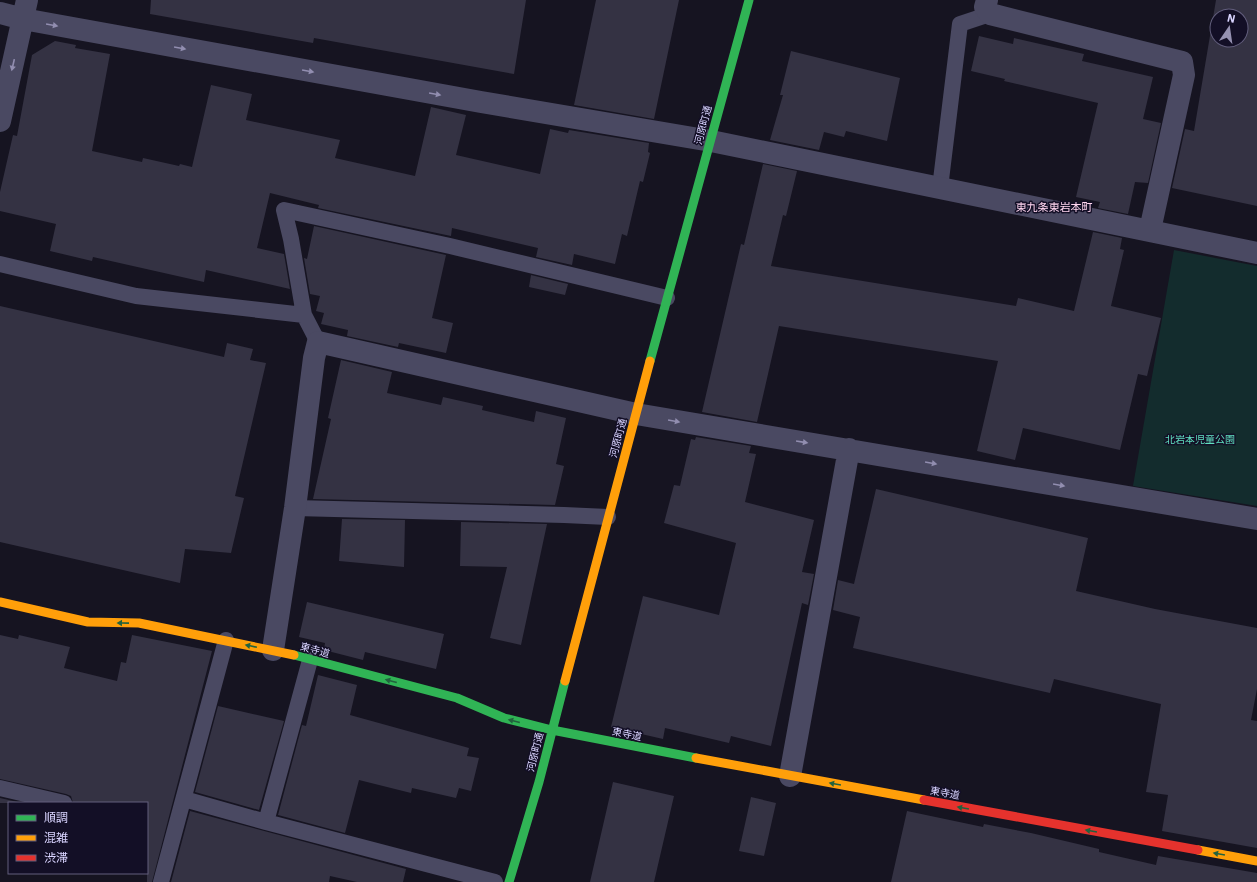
<svg xmlns="http://www.w3.org/2000/svg" width="1257" height="882" font-family="'IBM Plex Sans','Noto Sans JP',sans-serif">
	<rect width="100%" height="100%" fill="#161421"/>
	<!-- green -->
	<path fill="#132c2d" d="M1174 250 1257 266V506L1133 486Z"/>
	<!-- building -->
	<path fill="#343243" fill-rule="evenodd" d="M151 0H526L514 74 314 38 313 43 150 14Z
		M596 0H679L654 119 574 105Z
		M1216 0H1257V206L1172 188 1185 129 1194 131ZM1217 16H1241V40H1217Z
		M979 36 1013 44 1014 38 1084 54 1082 61 1153 77 1143 119 1161 123 1148 183 1135 182 1128 214 1098 208 1100 202 1076 197 1098 103 1004 81 1005 79 971 71Z
		M55 41 76 45 75 48 110 54 92 151 142 162 143 158 179 166 180 164 192 167 211 85 252 94 246 120 340 140 335 158 415 176 431 107 466 115 456 155 540 174 550 129 568 133 569 130 649 143 648 152 650 153 643 182 640 181 627 236 622 234 615 264 574 254 572 265 536 257 538 248 452 228 451 236 318 208 319 205 270 193 257 248 284 254 290 289 206 270 204 282 93 257 92 261 50 251 56 224 0 211V192L13 135 17 136 32 55Z
		M791 51 900 78 887 141 846 131 844 137 824 132 819 150 770 140 783 95H780Z
		M763 164 797 171 786 216 783 215 771 266 1016 306 1018 298 1074 311 1093 232 1122 238 1120 249 1124 250 1111 306 1161 318 1147 376 1138 374 1120 450 1023 428 1015 460 977 451 998 361 779 326 757 422 702 412 741 244 744 245Z
		M314 226 446 255 432 318 453 323 446 353 399 343 398 347 347 336 348 330 321 324 324 313 316 311 320 296 310 294 304 258 307 259Z
		M531 275 568 284 565 295 529 287Z
		M0 306 224 357 227 343 253 349 250 360 266 363 235 496 244 498 231 553 185 549 180 583 0 542Z
		M341 360 392 372 387 393 441 405 443 397 483 406 482 410 534 422 536 411 566 418 556 464 564 466 555 505 313 499 331 419 328 418Z
		M696 437 751 446 749 453 756 454 745 502 814 520 802 572 814 574 808 605 802 603 771 746 731 736 729 743 665 728 663 739 611 727 643 596 719 615 736 543 664 523 674 485 680 486 691 439 695 440Z
		M876 489 1088 538 1076 591 1155 609 1257 628V689L1251 720 1257 721V848L1162 831 1168 795 1146 792 1161 704 1054 679 1050 693 853 648 860 617 833 610 838 580 854 584Z
		M342 519 405 520 404 567 339 561Z
		M461 522 547 524 521 645 490 638 507 567 460 566Z
		M307 602 444 634 436 669 365 652 363 660 324 650 325 643 299 637Z
		M0 635 18 639 19 635 70 647 64 668 117 681 121 662 126 663 132 635 212 651 152 882H147V803H73L71 796 66 794 0 779Z
		M318 675 357 685 350 715 469 748 467 756 479 758 471 791 459 788 456 798 412 788 411 793 359 780 345 833 278 815 302 725 306 726Z
		M218 706 284 721 259 810 195 792Z
		M613 782 674 796 654 882H590Z
		M751 797 776 803 764 856 739 851Z
		M0 798 22 803H0Z
		M190 811 406 869 403 882H357L330 876 329 882H171Z
		M907 811 983 827 984 824 1031 833 1099 849V852L1156 865 1158 856 1257 873V882H891Z"/>
	<g fill="none" stroke-linecap="round" stroke-linejoin="round">
		<!-- lane -->
		<path stroke="#4a4962" stroke-width="16" d="M940 188 960 24 990 14
			M0 264 136 296 304 315
			M318 342 304 315 291 239 284 210 450 246 667 298
			M295 508 564 515 608 517
			M310 660 266 822 495 882
			M0 788 64 803
			M184 799 266 822
			M161 882 226 640"/>
		<!-- street -->
		<path stroke="#4a4962" stroke-width="22" d="M987 0 985 7 990 14 1182 62 1184 75 1150 230
			M0 13 23 19 481 102 711 141 1257 253
			M0 121 27 0
			M273 650 295 508 314 358 318 342 636 414 1257 519
			M790 776 849 449"/>
		<!-- fast -->
		<path stroke="#30b455" stroke-width="9" d="M650 361 749 0
			M294 655 457 698 504 718 552 730 696 758
			M509 882 539 782 565 681"/>
		<!-- slow -->
		<path stroke="#ff9f0a" stroke-width="9" d="M0 602 88 622 139 623 294 655
			M565 681 650 361
			M696 758 924 800
			M1198 850 1257 861"/>
		<!-- jam -->
		<path stroke="#e5322d" stroke-width="9" d="M924 800 1198 850"/>
	</g>
	<!-- one-way arrows -->
	<defs><path id="oneway-solid" d="M-6-.8H1V-3.2L6.5 0L1 3.2V.8H-6Z"/></defs>
	<g fill="#928eb0">
		<use href="#oneway-solid" transform="translate(52 25) rotate(10)"/>
		<use href="#oneway-solid" transform="translate(180 48) rotate(10)"/>
		<use href="#oneway-solid" transform="translate(13 65) rotate(103)"/>
		<use href="#oneway-solid" transform="translate(308 71) rotate(10)"/>
		<use href="#oneway-solid" transform="translate(435 94) rotate(10)"/>
		<use href="#oneway-solid" transform="translate(674 421) rotate(10)"/>
		<use href="#oneway-solid" transform="translate(802 442) rotate(9)"/>
		<use href="#oneway-solid" transform="translate(931 463) rotate(10)"/>
		<use href="#oneway-solid" transform="translate(1059 485) rotate(10)"/>
	</g>
	<g fill="#22623e">
		<use href="#oneway-solid" transform="translate(123 623) rotate(-179)"/>
		<use href="#oneway-solid" transform="translate(251 646) rotate(-168)"/>
		<use href="#oneway-solid" transform="translate(391 681) rotate(-165)"/>
		<use href="#oneway-solid" transform="translate(514 721) rotate(-166)"/>
		<use href="#oneway-solid" transform="translate(835 784) rotate(-170)"/>
		<use href="#oneway-solid" transform="translate(963 808) rotate(-170)"/>
		<use href="#oneway-solid" transform="translate(1091 831) rotate(-170)"/>
		<use href="#oneway-solid" transform="translate(1219 854) rotate(-170)"/>
	</g>
	<g text-anchor="middle" dominant-baseline="central" stroke-width="3" stroke-linejoin="round" paint-order="stroke">
		<!-- street labels -->
		<g font-size="10" fill="#d9d4ff" stroke="#130f26">
			<text transform="translate(703 125) rotate(-75)">河原町通</text>
			<text transform="translate(618 438) rotate(-75)">河原町通</text>
			<text transform="translate(315 650) rotate(15)">東寺道</text>
			<text transform="translate(627 734) rotate(11)">東寺道</text>
			<text transform="translate(535 752) rotate(-76)">河原町通</text>
			<text transform="translate(945 793) rotate(10)">東寺道</text>
		</g>
		<!-- park labels -->
		<g font-size="10" fill="#5fe0c0" stroke="#130f26">
			<text x="1200" y="439">北岩本児童公園</text>
		</g>
		<!-- neighbourhood labels -->
		<g font-size="11" fill="#ffd6f0" stroke="#130f26">
			<text x="1054" y="207">東九条東岩本町</text>
		</g>
	</g>
	<!-- legend -->
	<rect x="8" y="802" width="140" height="72" fill="#130f26" stroke="#625e7d"/>
	<rect x="16" y="815" width="20" height="6" fill="#30b455" stroke="#625e7d"/>
	<text x="44" y="822" font-size="12" fill="#d9d4ff">順調</text>
	<rect x="16" y="835" width="20" height="6" fill="#ff9f0a" stroke="#625e7d"/>
	<text x="44" y="842" font-size="12" fill="#d9d4ff">混雑</text>
	<rect x="16" y="855" width="20" height="6" fill="#e5322d" stroke="#625e7d"/>
	<text x="44" y="862" font-size="12" fill="#d9d4ff">渋滞</text>
	<!-- north arrow -->
	<g transform="translate(1229 28) rotate(13)"><circle r="19" fill="#130f26" stroke="#625e7d"/>
	<path d="M0-3L7 15L0 10L-7 15Z" fill="#9591b1"/>
	<text y="-6" font-size="11" font-weight="bold" text-anchor="middle" fill="#d9d4ff">N</text>
	</g>
</svg>
